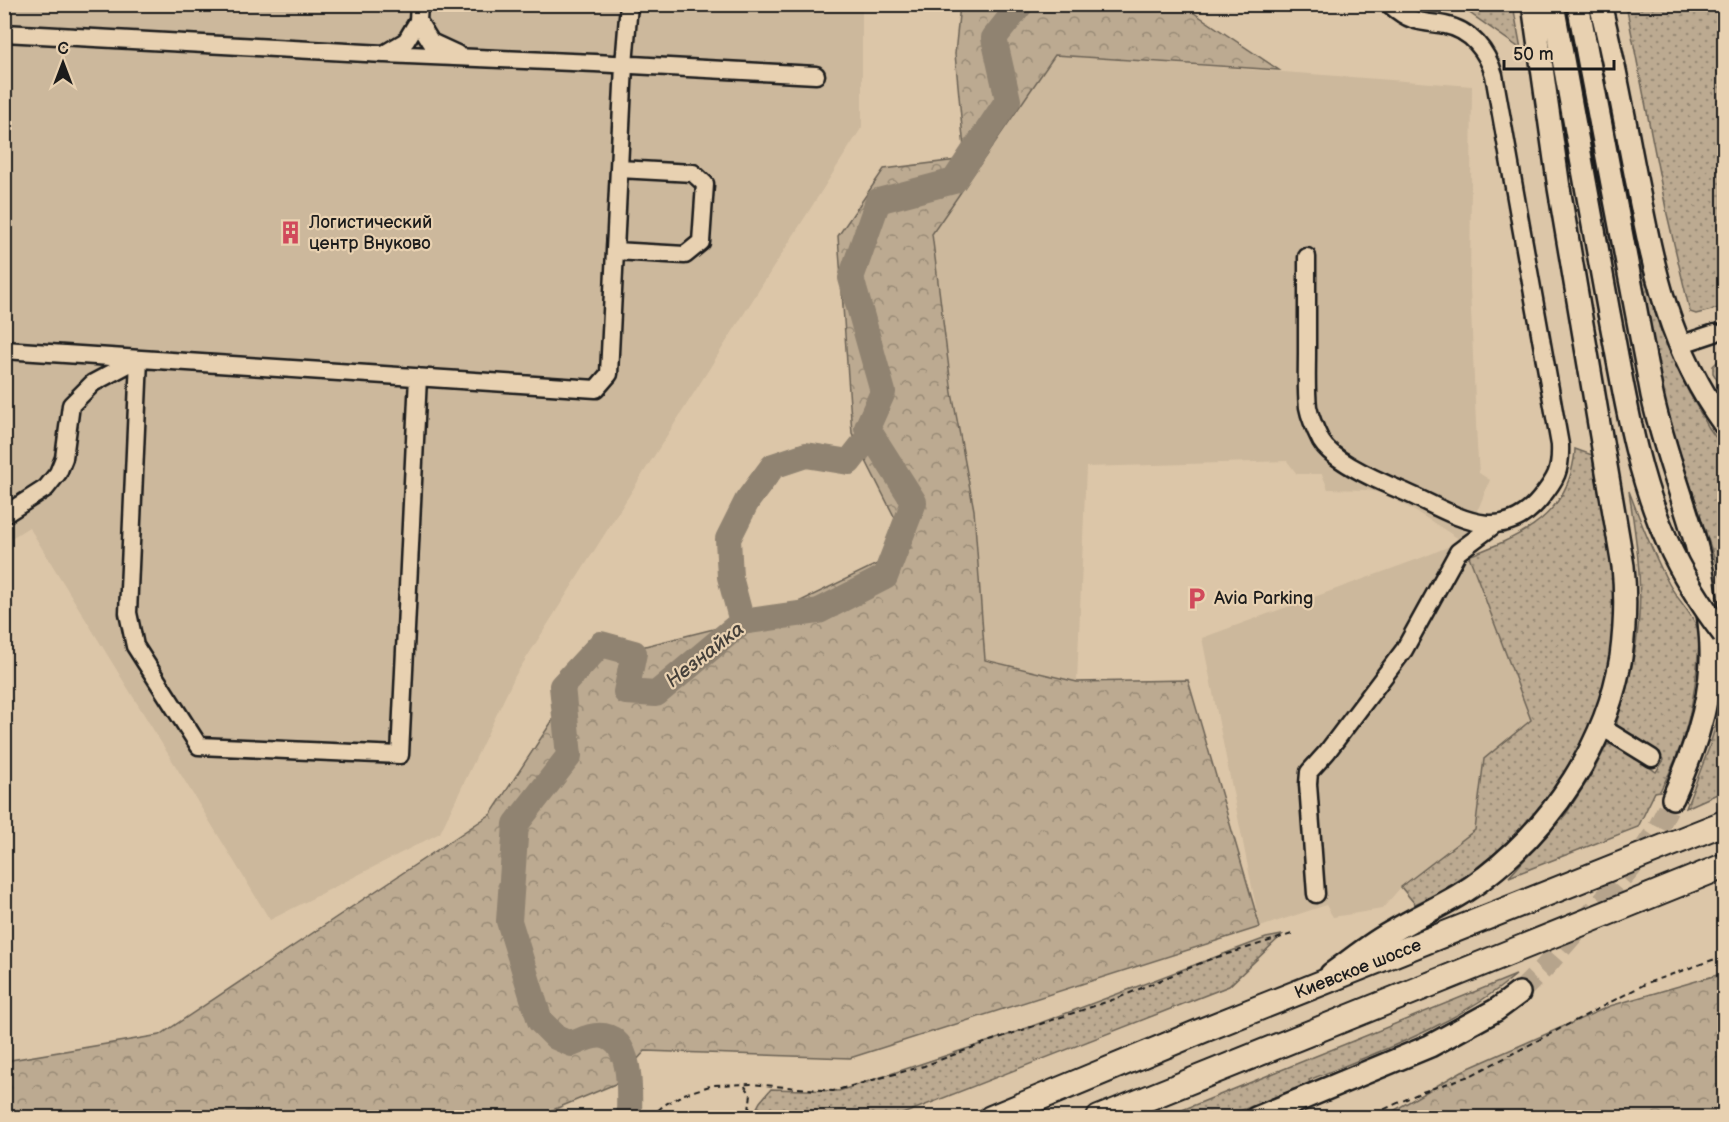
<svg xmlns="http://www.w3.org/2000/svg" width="1729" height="1122" font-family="'Balsamiq Sans',sans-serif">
	<defs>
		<pattern id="grass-dots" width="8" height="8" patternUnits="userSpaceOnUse" patternTransform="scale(1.5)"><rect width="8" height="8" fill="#bcaa91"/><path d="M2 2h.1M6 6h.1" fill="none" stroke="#988a76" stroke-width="1.8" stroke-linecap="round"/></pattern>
		<pattern id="forest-crowns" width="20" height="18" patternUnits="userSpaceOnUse" patternTransform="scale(1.5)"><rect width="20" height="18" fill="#bcaa91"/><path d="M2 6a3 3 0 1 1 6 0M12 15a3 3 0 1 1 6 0" fill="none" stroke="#988a76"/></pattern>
	</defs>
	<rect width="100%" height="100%" fill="#dcc6a8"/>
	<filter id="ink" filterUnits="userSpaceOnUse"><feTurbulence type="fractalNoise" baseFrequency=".0167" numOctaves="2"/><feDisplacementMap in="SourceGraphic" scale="12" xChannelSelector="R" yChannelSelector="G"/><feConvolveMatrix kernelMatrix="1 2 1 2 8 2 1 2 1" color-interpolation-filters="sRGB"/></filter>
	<g filter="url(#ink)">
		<!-- built -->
		<path fill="#ccb89c" d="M5 5H862V127L515 676 440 833 270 920 29 527 5 542Z
			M1055 55 1472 86 1470 288 1477 446 1479 473 1490 480 1479 507 1470 521 1463 541 1531 720 1484 759 1475 830 1401 887 1382 909 1333 917 1326 905 1260 927 1202 638 1421 558 1462 541 1428 519 1386 494 1367 490 1328 489 1322 474H1297L1287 461 1086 467 1077 682 985 660 974 510 952 393 932 234Z"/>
		<!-- grass -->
		<path fill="url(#grass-dots)" stroke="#6c6356" stroke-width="1.5" d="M1442 5H1513L1521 49 1468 12Z
			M1626 5H1724V307L1696 314 1690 312 1667 214Z
			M1639 261 1662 334 1687 389 1709 428 1724 449V580L1719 573 1670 422 1659 372Z
			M1724 357V391L1713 373V366L1719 360Z
			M1575 449 1592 455C1597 483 1602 511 1607 540 1610 557 1614 576 1614 594 1615 655 1600 719 1567 771 1533 826 1474 878 1415 904L1401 887 1475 830 1484 759 1531 720 1469 556C1512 539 1557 523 1571 473 1573 465 1575 457 1575 449Z
			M1629 491C1641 523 1653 554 1669 584 1677 599 1691 612 1697 627 1700 635 1699 646 1698 655 1695 702 1684 749 1660 791L1655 792 1638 827 1509 877 1566 814 1593 772 1607 745C1620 741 1644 764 1656 772L1664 760 1621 730 1617 725V721C1628 687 1637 652 1639 616 1642 575 1635 532 1629 491Z
			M1724 697V791L1686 808 1709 748Z
			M1282 935 1229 986 895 1117H752L760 1102 771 1089 839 1091 1011 1034 1266 938Z
			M1516 975C1456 1025 1381 1051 1309 1080L1310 1083 1225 1117H1165Z"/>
		<!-- forest -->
		<path fill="url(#forest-crowns)" stroke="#6c6356" stroke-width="1.5" d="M960 5H1182L1279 70 1055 55 932 234 952 393 974 510 985 660 1077 682 1188 680 1260 927 850 1058 645 1051 615 1084 536 1117H5V1061L160 1035 491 814 593 659 774 614 910 548 852 433 838 236 884 169 965 159 955 54Z
			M1724 973V1117H1383L1462 1071 1610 1006Z"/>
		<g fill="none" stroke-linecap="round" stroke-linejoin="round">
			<!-- river -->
			<path stroke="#908371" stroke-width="26" d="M742 622 730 577 728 539 747 501 773 466 806 455 849 462 871 434
				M629 1118C629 1096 634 1042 604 1036 593 1034 582 1040 572 1044L556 1037 540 1021 509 921 516 824 569 756 562 686 601 644 634 653 626 692 656 694 742 622 819 611 885 577 914 502 867 428 883 392 851 278 878 201 954 181 1008 100 994 38 1021 4"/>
			<!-- major-tunnel -->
			<path stroke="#b6a48c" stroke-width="21" stroke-dasharray="21 10" stroke-linecap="butt" d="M1519 993 1545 967 1631 868 1657 830 1673 798"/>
			<defs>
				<path id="minor" d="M418 21 431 42 457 54
					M4 33 384 54 406 41 418 21 419 4
					M385 54 595 63 816 75
					M615 251 685 255 701 242 705 184 693 173 619 169
					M1307 257C1307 289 1307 320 1307 352 1307 370 1306 389 1308 407 1310 418 1316 431 1321 441 1333 462 1383 483 1405 492 1451 512 1499 549 1540 499 1556 479 1561 471 1560 445L1494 75C1487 51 1471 30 1445 25 1434 23 1423 23 1412 19 1403 16 1396 10 1389 4
					M1679 345 1715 333
					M4 350 596 389 609 374 624 65 629 4
					M139 359 128 613 135 646 199 746 400 755 418 377
					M4 515 46 488 58 473 64 458 71 405 93 383 138 359
					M1600 726 1652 758
					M1316 894 1308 784 1309 772 1327 752 1404 650 1458 552 1494 525"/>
				<path id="major" d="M1553 4 1609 313
					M1578 4 1652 395C1663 446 1682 494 1696 544 1701 562 1704 580 1706 598 1709 619 1712 640 1711 662 1709 709 1692 755 1673 798
					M1600 4C1615 63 1625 123 1637 183 1654 271 1670 350 1724 424
					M1331 974C1352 959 1372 942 1395 930 1425 912 1458 899 1485 877 1553 825 1607 743 1621 657 1625 627 1626 596 1623 566L1559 188 1533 4
					M1256 1118 1430 1046 1496 1010 1519 993"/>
				<g id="highway">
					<path id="s1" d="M991 1118 1206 1029 1724 823"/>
					<path d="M1099 1118 1724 866"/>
				</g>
			</defs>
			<!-- minor casing -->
			<use href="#minor" stroke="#1c1c1c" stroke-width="21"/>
			<!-- major casing -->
			<use href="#major" stroke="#1c1c1c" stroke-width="26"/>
			<!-- highway casing -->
			<use href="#highway" stroke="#1c1c1c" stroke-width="28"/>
			<!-- path -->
			<path stroke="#1c1c1c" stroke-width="2" stroke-dasharray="6 4.5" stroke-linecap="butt" d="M650 1118 664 1105 684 1094 713 1085 751 1084 833 1091 924 1066 990 1041 1118 998 1208 960 1292 934
				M741 1118 749 1110 751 1094 743 1084
				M1365 1118 1422 1092 1472 1075 1647 983 1724 956"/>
			<!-- minor -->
			<use href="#minor" stroke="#e8d1b1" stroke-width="16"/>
			<!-- major -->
			<use href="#major" stroke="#e8d1b1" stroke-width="21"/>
			<!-- highway -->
			<use href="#highway" stroke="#e8d1b1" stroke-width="24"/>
			<defs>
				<path id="major-bridge" d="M1609 313C1624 390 1635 470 1667 541 1682 575 1702 606 1724 635"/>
			</defs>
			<!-- major-bridge casing -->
			<use href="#major-bridge" stroke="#1c1c1c" stroke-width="26" stroke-linecap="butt"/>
			<!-- major-bridge -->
			<use href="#major-bridge" stroke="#e8d1b1" stroke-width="21"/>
		</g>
	</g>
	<!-- icons -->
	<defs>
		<symbol id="building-bare" viewBox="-9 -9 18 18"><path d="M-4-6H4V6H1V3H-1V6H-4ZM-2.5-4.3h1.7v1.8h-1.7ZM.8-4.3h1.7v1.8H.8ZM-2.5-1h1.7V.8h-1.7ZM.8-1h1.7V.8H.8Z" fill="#d1495b" stroke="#e8d1b1" stroke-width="2.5" paint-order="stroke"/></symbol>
		<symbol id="parking-bare" viewBox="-9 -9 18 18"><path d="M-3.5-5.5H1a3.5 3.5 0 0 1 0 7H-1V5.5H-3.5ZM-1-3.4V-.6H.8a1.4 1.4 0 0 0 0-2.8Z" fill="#d1495b" stroke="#e8d1b1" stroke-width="2.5" paint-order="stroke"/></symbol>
	</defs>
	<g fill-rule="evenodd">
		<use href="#building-bare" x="274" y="216" width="33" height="33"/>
		<use href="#parking-bare" x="1180" y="582" width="33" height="33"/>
	</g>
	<g text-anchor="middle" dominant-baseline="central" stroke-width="4.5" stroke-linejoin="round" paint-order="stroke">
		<!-- poi labels -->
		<g font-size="18" fill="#1c1c1c" stroke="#e8d1b1" text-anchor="start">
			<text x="309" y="222">Логистический<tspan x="309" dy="21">центр Внуково</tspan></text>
			<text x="1214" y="598">Avia Parking</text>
		</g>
		<!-- street labels -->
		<g font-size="18" fill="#1c1c1c" stroke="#e8d1b1">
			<text stroke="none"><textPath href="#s1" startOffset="396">Киевское шоссе</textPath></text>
		</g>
		<!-- water labels -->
		<g font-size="20" font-style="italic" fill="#45403a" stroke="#e8d1b1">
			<text transform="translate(705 655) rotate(-38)">Незнайка</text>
		</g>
	</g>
	<!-- margin -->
	<rect width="1729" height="1122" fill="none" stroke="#e8d1b1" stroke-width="24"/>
	<rect x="12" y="12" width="1705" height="1098" fill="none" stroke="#1c1c1c" stroke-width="2" filter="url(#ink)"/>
	<!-- north arrow -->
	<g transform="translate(63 63)" stroke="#e8d1b1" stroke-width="4.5" paint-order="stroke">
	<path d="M0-4.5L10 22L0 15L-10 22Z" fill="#1c1c1c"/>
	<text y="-9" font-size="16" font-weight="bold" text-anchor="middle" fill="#1c1c1c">С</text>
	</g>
	<!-- scale -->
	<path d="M1504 60v9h110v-9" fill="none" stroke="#1c1c1c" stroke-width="3"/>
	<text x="1513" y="60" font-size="18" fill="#1c1c1c" stroke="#e8d1b1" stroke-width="4.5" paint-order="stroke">50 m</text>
</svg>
